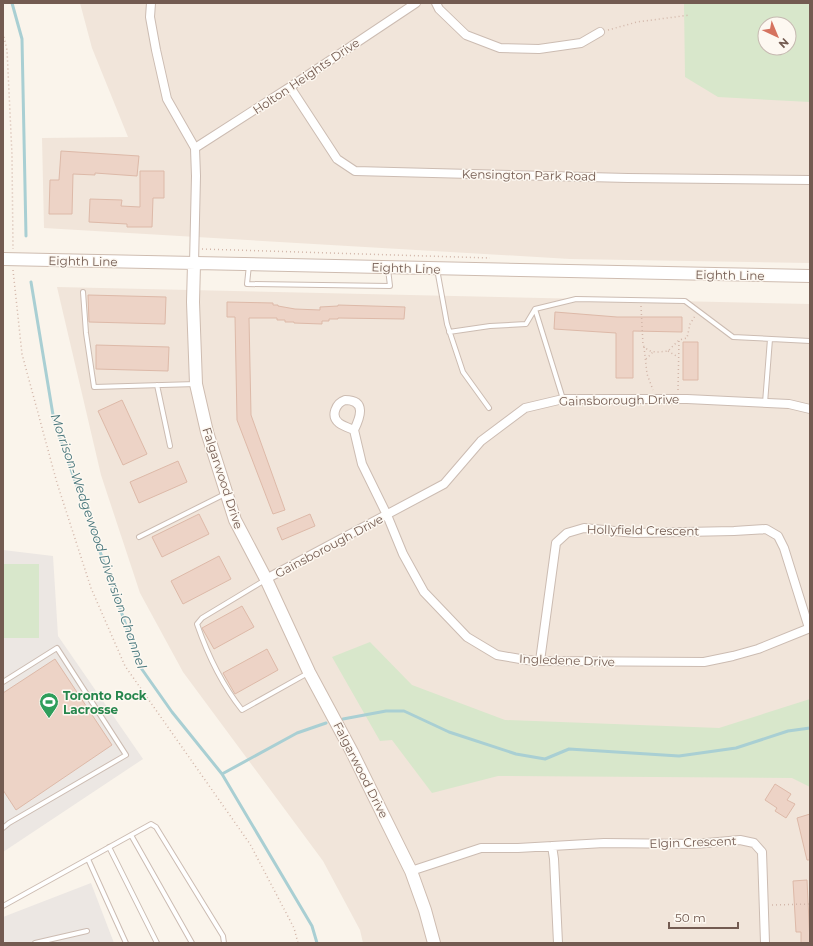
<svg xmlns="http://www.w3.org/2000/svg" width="813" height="946" font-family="Montserrat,sans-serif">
	<rect width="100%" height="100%" fill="#faf4eb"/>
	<!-- residential -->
	<path fill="#f1e5da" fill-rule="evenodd" d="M80 3H810V263L570 259 44 228 42 138 128 137 92 48ZM765 24H789V48H765Z
		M57 287 810 304V943H363L360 930 323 861 183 672 140 593 101 475Z"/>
	<!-- industrial -->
	<path fill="#ece7e3" d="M3 550 53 556 58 636 143 759 3 852Z
		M91 883 114 943H3V917Z"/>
	<!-- green -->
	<path fill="#d8e7cb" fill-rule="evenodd" d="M684 3H810V102L718 97 685 77ZM765 24H789V48H765Z
		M3 564H39V638H3Z
		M370 642 412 685 505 720 719 728 810 699V787L792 778 498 776 432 793 392 740 380 741 332 657Z"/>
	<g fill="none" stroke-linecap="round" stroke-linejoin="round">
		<!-- stream -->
		<path stroke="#a9cfd3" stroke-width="3" d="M12 3 22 39 26 236
			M31 282 54 421 141 668 172 712 222 774 312 926 317 943
			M343 719 386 711H404L449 732 516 754 545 759 569 749 679 756 736 748 788 731 810 728
			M222 774 297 733 326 723"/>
	</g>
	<!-- building -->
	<path fill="#edd3c6" stroke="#ddb9a8" d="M61 151 139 156 137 176 95 173V175L73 174 72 214H49L50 180H59Z
		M140 171H164V198H153L152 227H127V224L89 222 90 199 122 200 121 206 140 207Z
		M88 295 166 297 165 324 89 322Z
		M227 302 273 303V305H278V306L295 309 320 310V307L338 306V305L405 307 404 319 338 318V319H329V321H322V324L294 323V322H285V320H277V318H249L251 415 285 510 273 514 237 420 235 317H227Z
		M555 312 617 317H682V332L633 331V378H616V333L554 329Z
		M683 342H698V380H683Z
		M96 345 169 347 168 371 96 369Z
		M122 400 147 454 123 465 98 411Z
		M178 461 187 482 139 503 130 482Z
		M199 514 209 534 162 557 152 537Z
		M310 514 315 526 282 540 277 528Z
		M219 556 231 579 183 604 171 581Z
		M242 606 254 627 214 649 202 628Z
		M267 649 278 670 235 694 223 673Z
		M55 659 112 745 16 810 3 790V693Z
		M775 784 791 794 787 800 795 804 786 818 775 811 777 808 765 800Z
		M810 814V860H807L797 818Z
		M807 880 810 943H801V932H796L793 881Z"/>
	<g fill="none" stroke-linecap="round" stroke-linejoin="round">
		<defs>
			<path id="lane" d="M249 265 247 284 390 286 388 269
				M437 269 447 324 463 372 489 408
				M83 292 86 333 94 387 196 384
				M535 309 563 399
				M449 332 490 326 526 324 535 309 576 299 685 301 733 337 810 341
				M157 385 170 446
				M765 403 770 339
				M139 537 225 494
				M265 580 202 618 197 624C207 653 223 686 242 710L308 673
				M3 682 57 648 126 755 9 823 3 828
				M131 835 192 943
				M109 847 157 943
				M88 859 126 943
				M3 906 151 824 156 827 223 936 224 943
				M35 943 87 931"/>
			<path id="street" d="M151 3 150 17 156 50 167 99 195 148 196 176 194 264
				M436 3 439 9 466 35 500 48 539 49 581 43 600 32
				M290 87 337 159 355 171 628 178 810 180
				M195 148 290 87 416 3
				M345 400C367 400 360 418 354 430 349 428 343 426 339 423 330 416 336 403 345 400Z
				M354 430 362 464 387 515 403 554 424 592 467 637 497 655 526 660 540 661 704 662 733 656 758 649 810 628
				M266 579 444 484 481 441 525 408 563 399H687L789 404 810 409
				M540 661 556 543 567 533 584 528 635 533 734 531 766 529 778 536 784 548 809 628
				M552 846 554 859 558 943
				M411 871 481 848H518L604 843 696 844 740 840 754 843 762 852 765 943"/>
			<path id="secondary" d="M3 259 810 276
				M194 264 193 302 196 384 207 432 235 520 266 579 309 672 352 752 411 871 425 910 434 943"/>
		</defs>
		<!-- lane casing -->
		<use href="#lane" stroke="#ccbcb2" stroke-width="6"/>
		<!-- street casing -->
		<use href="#street" stroke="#ccbcb2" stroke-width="10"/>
		<!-- secondary casing -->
		<use href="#secondary" stroke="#cebcb0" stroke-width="14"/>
		<!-- path -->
		<path stroke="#d2b6a9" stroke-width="1.5" stroke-dasharray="1 3" stroke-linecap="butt" d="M608 30 637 22 690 15
			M3 33 7 50 12 155 13 249
			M202 249 490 258
			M13 270 22 354 57 483 91 588 125 666 250 844 294 928 298 943
			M641 306 643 345C649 354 658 352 668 351L679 340 687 338 690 324 695 316
			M644 347 647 374 653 390
			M668 351 678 357
			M646 359 653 352
			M678 390 679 340
			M772 905 810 904"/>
		<!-- lane -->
		<use href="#lane" stroke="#fff" stroke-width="4"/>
		<!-- street -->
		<use href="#street" stroke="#fff" stroke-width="8"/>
		<!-- secondary -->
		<use href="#secondary" stroke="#fff" stroke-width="12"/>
	</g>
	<!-- icons -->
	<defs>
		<symbol id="stadium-pin" viewBox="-11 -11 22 30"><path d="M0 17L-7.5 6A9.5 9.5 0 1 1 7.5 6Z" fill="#2e9e5b" stroke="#fdf8f1"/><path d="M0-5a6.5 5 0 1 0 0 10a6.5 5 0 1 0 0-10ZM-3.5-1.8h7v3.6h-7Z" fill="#fff"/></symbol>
	</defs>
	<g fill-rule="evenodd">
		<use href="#stadium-pin" x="38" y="691" width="22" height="30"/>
	</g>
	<g text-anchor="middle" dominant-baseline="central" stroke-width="3" stroke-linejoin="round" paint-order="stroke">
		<!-- street labels -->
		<g font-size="12" fill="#735b51" stroke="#fdf8f1">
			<text transform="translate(306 76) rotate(-34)">Holton Heights Drive</text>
			<text transform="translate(529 175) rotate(1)">Kensington Park Road</text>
			<text transform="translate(83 261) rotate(1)">Eighth Line</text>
			<text transform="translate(406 268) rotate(2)">Eighth Line</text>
			<text transform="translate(730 275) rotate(1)">Eighth Line</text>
			<text transform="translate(619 400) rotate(-1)">Gainsborough Drive</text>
			<text transform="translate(223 478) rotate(72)">Falgarwood Drive</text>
			<text transform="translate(643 530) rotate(1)">Hollyfield Crescent</text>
			<text transform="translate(329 546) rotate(-28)">Gainsborough Drive</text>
			<text transform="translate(567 660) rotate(2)">Ingledene Drive</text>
			<text transform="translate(361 770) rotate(63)">Falgarwood Drive</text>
			<text transform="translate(693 842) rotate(-2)">Elgin Crescent</text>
		</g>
		<!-- leisure labels -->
		<g font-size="12" font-weight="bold" fill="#27864d" stroke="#fdf8f1" text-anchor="start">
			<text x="63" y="695">Toronto Rock<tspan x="63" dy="14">Lacrosse</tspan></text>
		</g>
		<!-- water labels -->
		<g font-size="13" font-style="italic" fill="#49777c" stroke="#fdf8f1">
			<text transform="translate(99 541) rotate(71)">Morrison-Wedgewood Diversion Channel</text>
		</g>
	</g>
	<!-- border -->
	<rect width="813" height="946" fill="none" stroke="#735b51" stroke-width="8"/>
	<!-- north arrow -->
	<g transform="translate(777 36) rotate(136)"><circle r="19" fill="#fdf8f1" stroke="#c6b9b1"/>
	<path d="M0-3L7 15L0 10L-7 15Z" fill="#d5735f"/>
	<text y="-6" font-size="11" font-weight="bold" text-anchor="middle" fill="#735b51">N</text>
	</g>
	<!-- scale -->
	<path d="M669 922v6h69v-6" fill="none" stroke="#735b51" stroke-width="2"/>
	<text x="675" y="922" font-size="12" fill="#735b51" stroke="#fdf8f1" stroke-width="3" paint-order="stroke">50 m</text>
</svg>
